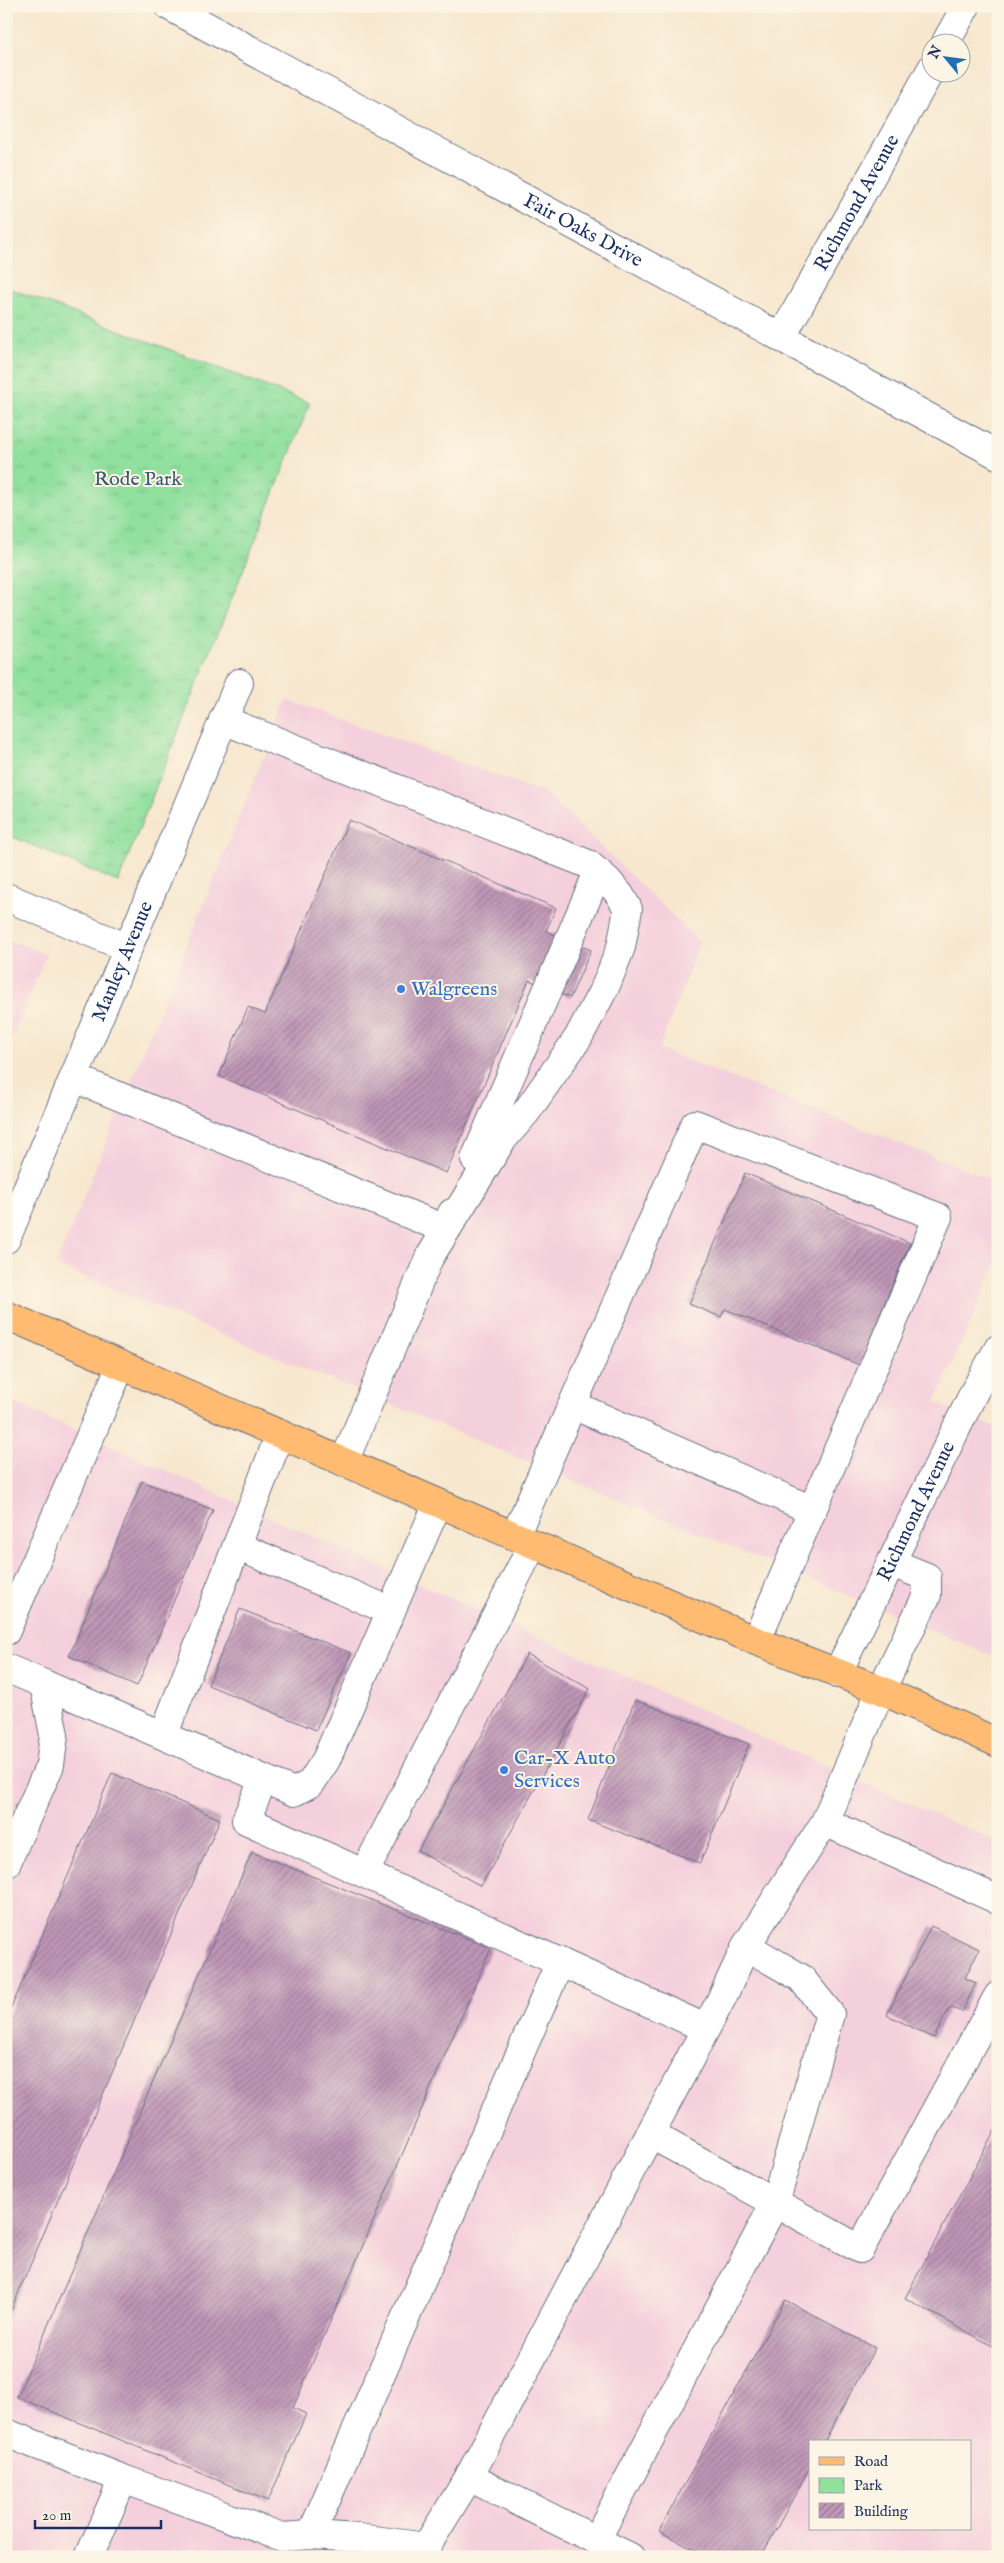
<svg xmlns="http://www.w3.org/2000/svg" width="1004" height="2563" font-family="'IM FELL English',serif">
	<defs>
		<pattern id="park-tufts" width="24" height="20" patternUnits="userSpaceOnUse" patternTransform="scale(1.25)"><rect width="24" height="20" fill="#91e09e"/><path d="M3 7l-1-3M5 7V3M7 7l1-3M15 17l-1-3M17 17v-4M19 17l1-3" fill="none" stroke="#7cc08a"/></pattern>
		<pattern id="building-hatch" width="6" height="6" patternUnits="userSpaceOnUse" patternTransform="scale(1.25)"><rect width="6" height="6" fill="#bf96b6"/><path d="M-1 1l2-2M0 6l6-6M5 7l2-2" fill="none" stroke="#9a7b97"/></pattern>
	</defs>
	<rect width="100%" height="100%" fill="#fcf5e5"/>
	<filter id="ink" filterUnits="userSpaceOnUse"><feTurbulence type="fractalNoise" baseFrequency=".02" numOctaves="2"/><feDisplacementMap in="SourceGraphic" scale="10" xChannelSelector="R" yChannelSelector="G"/><feConvolveMatrix kernelMatrix="1 2 1 2 8 2 1 2 1" color-interpolation-filters="sRGB"/></filter>
	<filter id="wash" filterUnits="userSpaceOnUse"><feTurbulence type="fractalNoise" baseFrequency=".0096" numOctaves="4" result="noise"/><feDisplacementMap in="SourceGraphic" scale="20" xChannelSelector="R" yChannelSelector="G"/><feGaussianBlur stdDeviation="1.12" result="paint"/><feColorMatrix in="noise" values="0 0 0 0 0 0 0 0 0 0 0 0 0 0 0 0 0 1.4 0 .05"/><feComposite in="paint" operator="in"/></filter>
	<g filter="url(#wash)">
		<rect width="100%" height="100%" fill="#f7e7ce"/>
		<!-- built -->
		<path fill="#f4cfdc" fill-rule="evenodd" d="M287 700 545 793 700 942 659 1049 998 1182V1260L935 1402 998 1429V1658L56 1265Z
			M6 938 46 955 6 1051Z
			M6 1399 998 1843V2557H6ZM810 2442H970V2529H810Z"/>
		<!-- park -->
		<path fill="url(#park-tufts)" stroke="#56887e" d="M6 287 310 403 118 882 6 834Z"/>
		<g id="blocks">
			<!-- building -->
			<path fill="url(#building-hatch)" d="M349 820 556 908 546 931 591 950 570 998 529 980 446 1173 219 1076 248 1007 265 1014Z
				M745 1173 910 1243 859 1365 725 1309 721 1317 689 1304Z
				M142 1481 213 1510 137 1686 69 1656Z
				M240 1609 351 1653 316 1730 208 1685Z
				M527 1654 590 1689 481 1886 418 1851Z
				M635 1700 749 1744 700 1863 588 1820Z
				M112 1773 220 1819 6 2322V2020Z
				M252 1852 491 1948 293 2408 306 2414 268 2501 17 2397Z
				M931 1926 979 1949 965 1978 976 1983 962 2012 950 2007 934 2038 887 2015Z
				M998 2124V2349L905 2298Z
				M785 2300 875 2348 824 2442H810V2467L761 2557H707L659 2531Z"/>
		</g>
	</g>
	<g filter="url(#ink)">
		<use href="#blocks" fill-opacity="0" stroke="#686f85" stroke-width="1"/>
		<g fill="none" stroke-linecap="round" stroke-linejoin="round">
			<defs>
				<g id="minor">
					<path id="s1" d="M169 6 998 455"/>
					<path d="M946 42 966 6"/>
					<path id="s2" d="M781 338 932 68"/>
					<path d="M223 720 588 864 608 881 620 895 628 909 621 947 606 985 578 1038 527 1111 502 1140 429 1258 344 1462"/>
					<path d="M6 897 128 948"/>
					<path d="M74 1078 445 1229 452 1213"/>
					<path d="M475 1159 598 872"/>
					<path id="s3" d="M6 1239 239 683"/>
					<path d="M573 1405 812 1510"/>
					<path d="M515 1536 695 1124 938 1217 756 1641"/>
					<path d="M237 1546 391 1611"/>
					<path d="M6 1631 121 1365"/>
					<path d="M6 1668 44 1684 54 1735 50 1765 6 1864"/>
					<path id="s4" d="M837 1674 974 1392 998 1349"/>
					<path d="M44 1684 294 1792 311 1783 326 1760 438 1503"/>
					<path d="M164 1734 280 1434"/>
					<path d="M263 1780 246 1820 705 2028"/>
					<path d="M825 1822 998 1900"/>
					<path d="M365 1872 533 1544"/>
					<path d="M650 2134 860 2249 998 1996"/>
					<path d="M6 2433 123 2479 89 2557"/>
					<path d="M469 2477 630 2557"/>
					<path d="M123 2479 282 2537 311 2535 359 2538 426 2547 469 2477 723 1996 746 1946 825 1822 881 1690 927 1595V1577L892 1563"/>
					<path d="M311 2535 560 1962"/>
					<path d="M596 2540 775 2203 830 2014 801 1978 746 1946"/>
				</g>
				<path id="major" d="M6 1315 756 1641 881 1690 998 1743"/>
			</defs>
			<!-- minor casing -->
			<use href="#minor" stroke="#686f85" stroke-width="30"/>
			<!-- major casing -->
			<use href="#major" stroke="#686f85" stroke-width="30"/>
			<!-- minor -->
			<use href="#minor" stroke="#fff" stroke-width="28"/>
			<!-- major -->
			<use href="#major" stroke="#febb71" stroke-width="28"/>
		</g>
	</g>
	<!-- markers -->
	<g fill="#3f7fe0" stroke="#fcf5e5" stroke-width="2">
		<circle cx="401" cy="989" r="5"/>
		<circle cx="504" cy="1770" r="5"/>
	</g>
	<g text-anchor="middle" dominant-baseline="central" stroke-width="4" stroke-linejoin="round" paint-order="stroke">
		<!-- street labels -->
		<g font-size="20" fill="#1b2f5e" stroke="#fcf5e5">
			<text stroke="none"><textPath href="#s2" startOffset="155">Richmond Avenue</textPath></text>
			<text stroke="none"><textPath href="#s1" startOffset="471">Fair Oaks Drive</textPath></text>
			<text stroke="none"><textPath href="#s3" startOffset="301">Manley Avenue</textPath></text>
			<text stroke="none"><textPath href="#s4" startOffset="181">Richmond Avenue</textPath></text>
		</g>
		<!-- park labels -->
		<g font-size="20" fill="#385b6e" stroke="#fcf5e5">
			<text x="138" y="479">Rode Park</text>
		</g>
		<!-- shop labels -->
		<g font-size="20" fill="#366cbe" stroke="#fcf5e5" text-anchor="start">
			<text x="411" y="989">Walgreens</text>
			<text x="514" y="1758">Car-X Auto<tspan x="514" dy="23">Services</tspan></text>
		</g>
	</g>
	<!-- margin -->
	<rect width="1004" height="2563" fill="none" stroke="#fcf5e5" stroke-width="25"/>
	<!-- legend -->
	<rect x="809" y="2440" width="162" height="90" fill="#fcf5e5" stroke="#a2a6af"/>
	<rect x="819" y="2457" width="25" height="8" fill="#febb71" stroke="#a2a6af"/>
	<text x="854" y="2466" font-size="15" fill="#1b2f5e">Road</text>
	<rect x="819" y="2478" width="25" height="15" fill="url(#park-tufts)" stroke="#a2a6af"/>
	<text x="854" y="2490" font-size="15" fill="#1b2f5e">Park</text>
	<rect x="819" y="2503" width="25" height="15" fill="url(#building-hatch)" stroke="#a2a6af"/>
	<text x="854" y="2516" font-size="15" fill="#1b2f5e">Building</text>
	<!-- north arrow -->
	<g transform="translate(946 58) rotate(299)"><circle r="24" fill="#fcf5e5" stroke="#a2a6af"/>
	<path d="M0-4L9 19L0 12L-9 19Z" fill="#1f6fb2"/>
	<text y="-8" font-size="14" font-weight="bold" text-anchor="middle" fill="#1b2f5e">N</text>
	</g>
	<!-- scale -->
	<path d="M35 2520v8h126v-8" fill="none" stroke="#1b2f5e" stroke-width="2.5"/>
	<text x="42" y="2520" font-size="15" fill="#1b2f5e" stroke="#fcf5e5" stroke-width="4" paint-order="stroke">20 m</text>
</svg>
